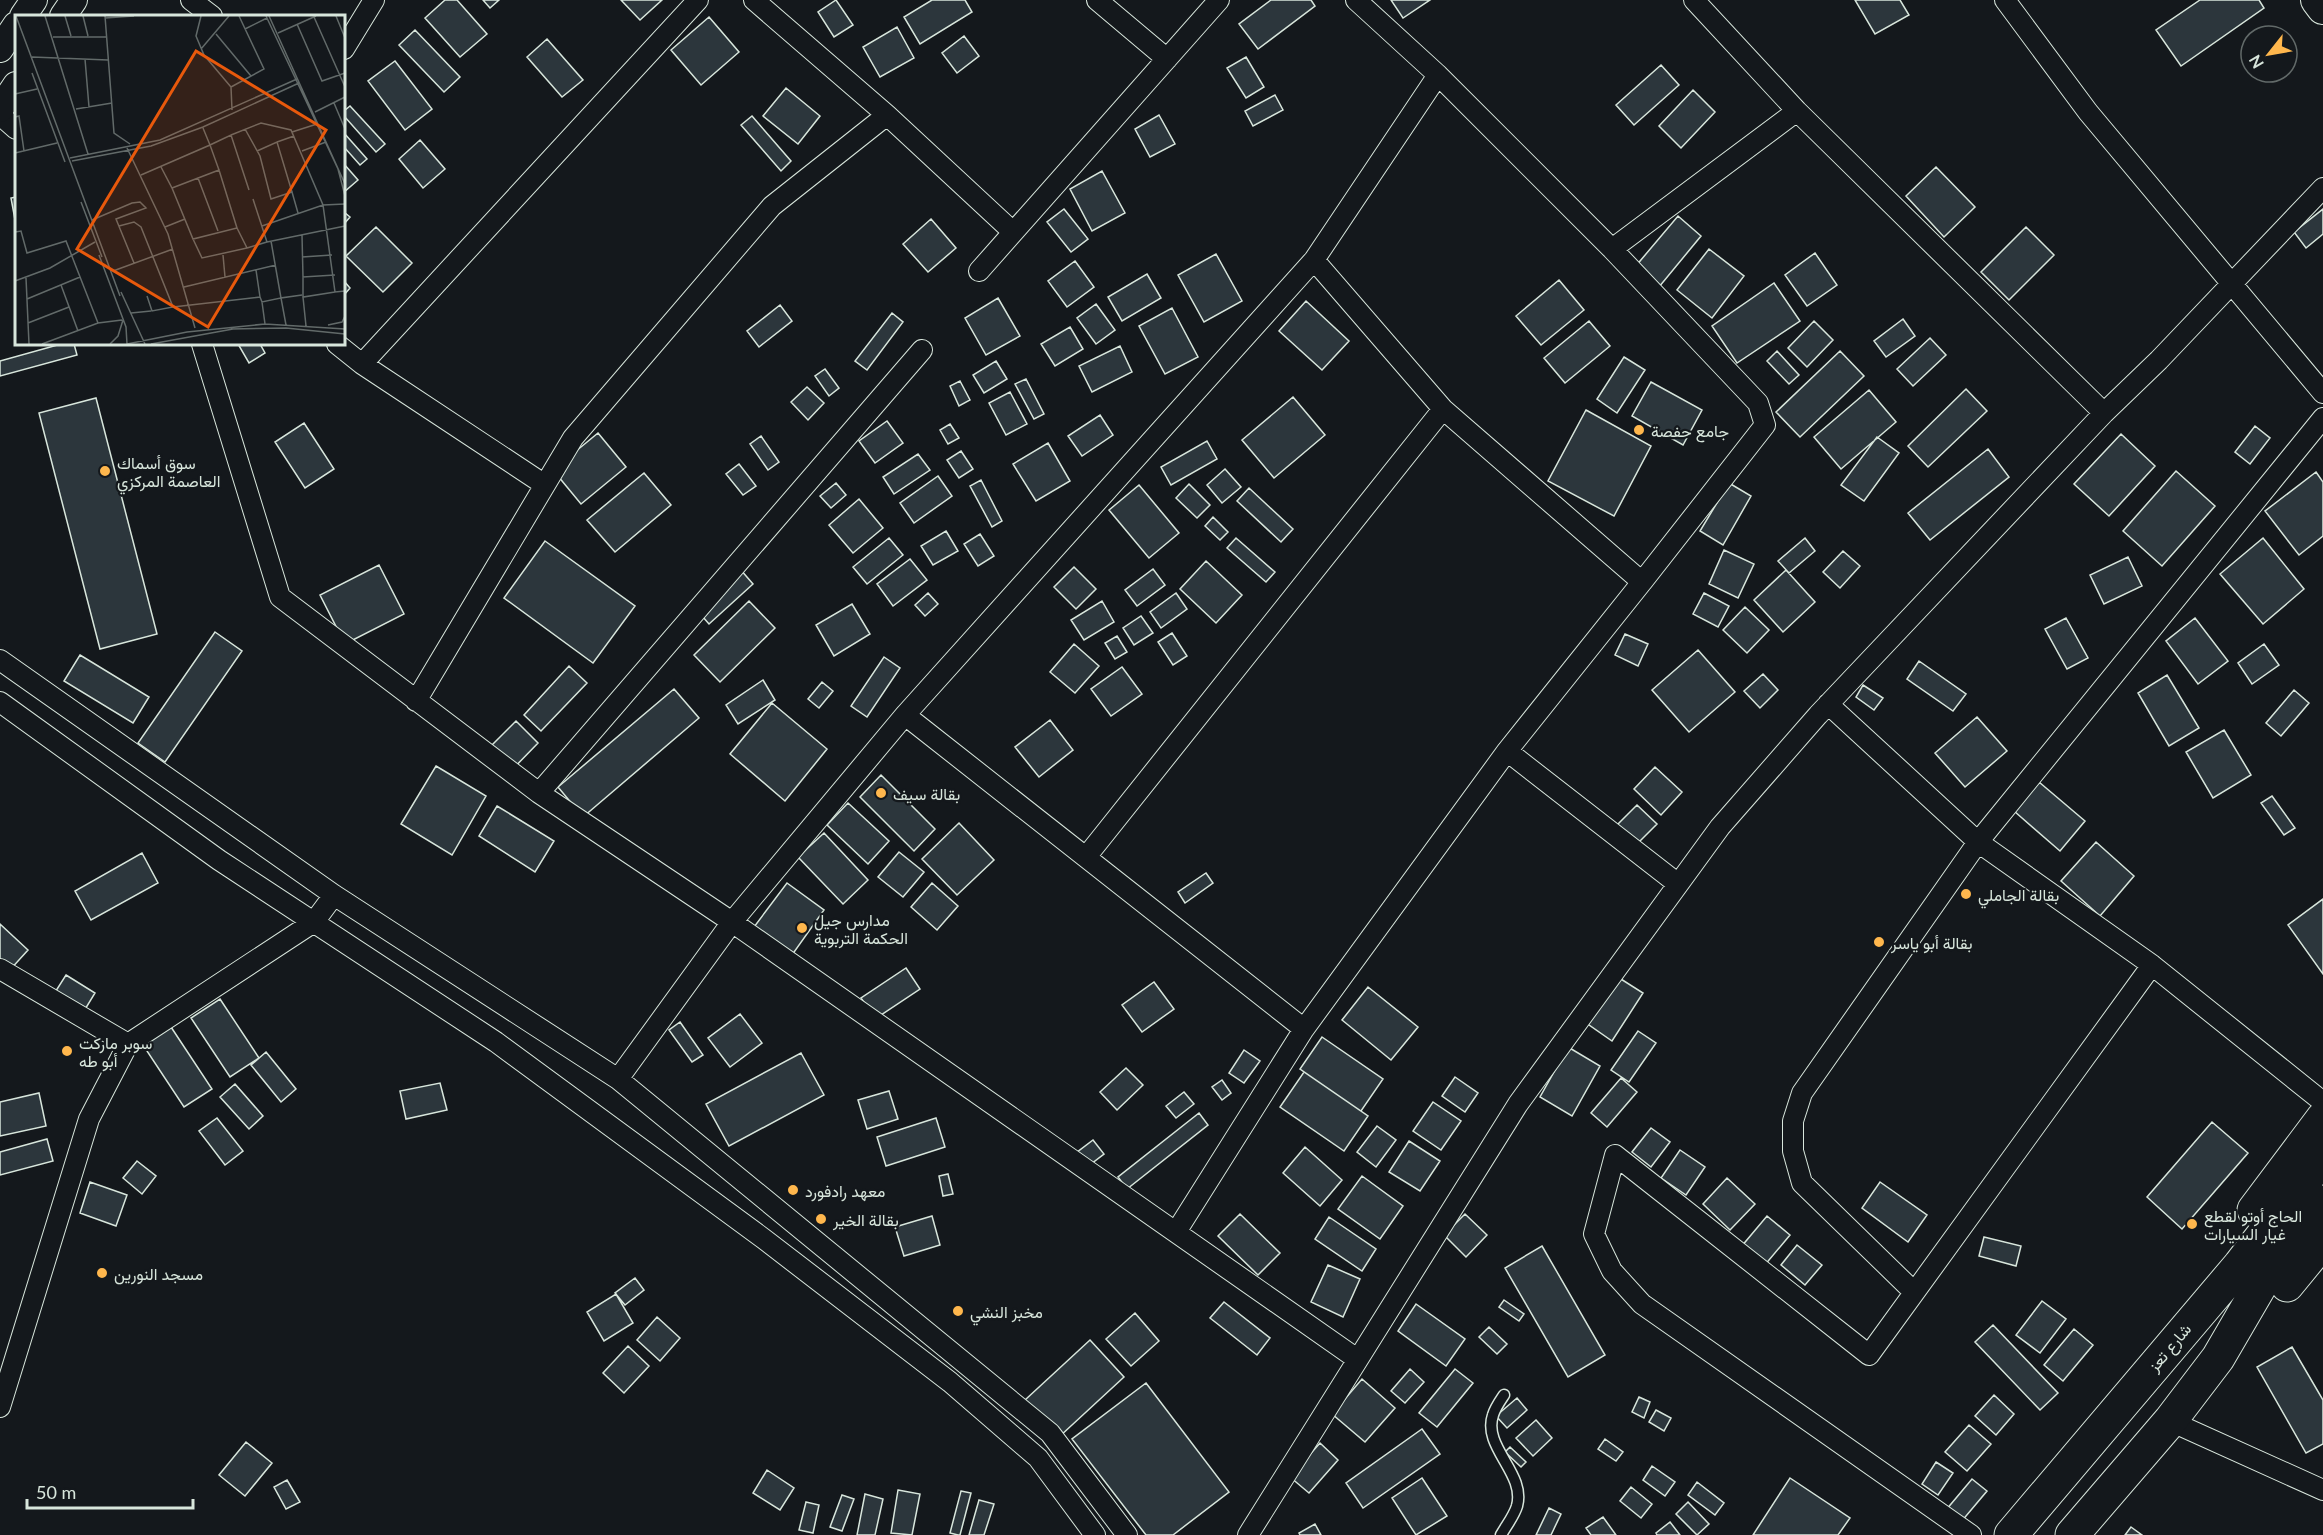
<svg xmlns="http://www.w3.org/2000/svg" width="2323" height="1535" font-family="Lato,Vazirmatn,sans-serif">
	<rect width="100%" height="100%" fill="#14181c"/>
	<!-- building -->
	<path fill="#2c363c" stroke="#d8e6dc" stroke-width="1.5" d="M445 0H457L487 34 460 57 425 18Z
		M483 0H499L490 8Z
		M621 0H662L640 20Z
		M836 0 853 25 834 37 818 12Z
		M932 0H965L972 12 920 44 904 17Z
		M1271 0H1311L1315 6 1258 49 1239 24Z
		M1391 0H1430L1403 18Z
		M1855 0H1900L1909 15 1875 34Z
		M2200 0H2259L2264 8 2181 66 2156 30Z
		M709 17 739 52 701 85 671 50Z
		M897 27 914 58 880 77 863 47Z
		M415 30 460 77 444 92 399 45Z
		M964 36 979 56 957 73 942 53Z
		M547 39 583 80 562 97 527 57Z
		M1246 57 1264 87 1246 98 1227 68Z
		M395 61 432 109 405 130 368 81Z
		M1661 65 1679 85 1634 125 1616 105Z
		M786 88 820 116 798 144 763 116Z
		M1693 90 1715 112 1681 148 1659 126Z
		M1275 95 1283 110 1253 126 1245 111Z
		M350 106 385 144 376 152 344 116V111Z
		M1159 115 1175 144 1150 157 1135 129Z
		M752 116 791 161 781 171 741 125Z
		M344 133 367 159 360 165 344 147Z
		M420 140 445 169 423 188 399 159Z
		M344 164 358 180 344 192Z
		M1936 167 1975 207 1944 237 1906 196Z
		M1102 171 1125 213 1092 231 1070 189Z
		M16 197V225L11 198Z
		M1064 209 1088 239 1071 252 1047 222Z
		M2323 209V234L2306 248 2294 232Z
		M344 212 350 217 344 224Z
		M1678 216 1701 236 1659 287 1635 267Z
		M931 219 956 248 928 272 903 244Z
		M376 227 412 263 383 292 346 256Z
		M2026 227 2054 255 2009 300 1981 272Z
		M1709 249 1744 276 1712 318 1677 290Z
		M1815 253 1837 285 1807 306 1785 275Z
		M1216 254 1242 301 1204 322 1178 275Z
		M1075 261 1094 287 1067 307 1048 281Z
		M1147 274 1161 298 1122 321 1108 297Z
		M1559 280 1584 310 1541 345 1516 316Z
		M344 281 350 288 344 295Z
		M1774 283 1800 321 1737 363 1712 326Z
		M998 298 1020 336 986 355 965 318Z
		M1306 301 1349 341 1322 370 1279 331Z
		M1096 304 1115 330 1096 344 1077 318Z
		M780 305 792 321 759 347 747 331Z
		M1172 308 1198 357 1165 374 1139 326Z
		M892 313 903 322 867 370 855 361Z
		M1903 319 1915 336 1886 357 1874 341Z
		M1589 321 1610 346 1565 383 1544 358Z
		M1814 321 1833 340 1807 367 1788 348Z
		M1070 327 1083 349 1055 366 1041 344Z
		M1930 338 1946 355 1913 386 1897 369Z
		M61 344H74L77 355 0 376V361Z
		M238 344H260L265 353 249 363Z
		M1120 346 1132 372 1092 392 1079 366Z
		M1777 351 1799 375 1789 384 1767 361Z
		M1840 351 1864 376 1800 437 1776 412Z
		M1624 357 1645 370 1617 413 1597 399Z
		M996 361 1007 379 984 393 973 375Z
		M825 369 839 388 829 396 815 376Z
		M1026 379 1044 414 1034 419 1015 384Z
		M960 381 970 400 959 406 950 386Z
		M1651 382 1702 410 1683 445 1632 416Z
		M807 387 824 403 808 420 791 402Z
		M1966 389 1987 411 1928 467 1908 446Z
		M1869 390 1896 422 1841 469 1814 437Z
		M1010 392 1027 424 1006 435 989 403Z
		M1293 397 1325 435 1274 478 1242 440Z
		M96 398 157 634 100 649 39 413Z
		M1586 410 1651 446 1614 516 1548 481Z
		M1100 415 1113 435 1082 456 1068 436Z
		M887 421 903 443 875 463 859 441Z
		M304 423 334 469 305 488 275 442Z
		M950 424 959 438 948 444 940 430Z
		M2255 426 2270 438 2250 464 2235 452Z
		M598 433 626 467 581 504 553 470Z
		M2121 434 2155 466 2109 516 2074 484Z
		M761 436 779 462 768 470 750 444Z
		M1877 437 1899 453 1864 501 1841 485Z
		M1207 441 1217 459 1171 485 1161 467Z
		M1048 443 1070 481 1036 501 1013 464Z
		M1988 449 2009 477 1930 540 1908 513Z
		M961 451 973 469 959 478 947 460Z
		M918 454 930 470 894 494 883 477Z
		M739 464 756 486 743 495 726 474Z
		M1225 469 1241 487 1222 503 1207 485Z
		M2176 471 2215 506 2162 566 2123 531Z
		M2316 472 2323 482V536L2299 555 2265 511Z
		M644 473 671 505 615 552 587 520Z
		M938 476 952 496 914 523 900 503Z
		M981 480 1002 521 992 527 970 486Z
		M836 483 846 495 831 508 820 496Z
		M1729 483 1751 496 1723 545 1700 531Z
		M1189 484 1210 505 1197 518 1176 498Z
		M1139 485 1179 533 1149 558 1109 510Z
		M1249 488 1293 529 1281 542 1237 501Z
		M859 499 883 528 853 553 829 525Z
		M1213 517 1228 532 1220 540 1205 526Z
		M946 531 958 551 933 565 921 546Z
		M980 534 994 556 978 566 964 544Z
		M889 538 903 555 867 584 853 567Z
		M1236 538 1275 572 1266 582 1227 548Z
		M1805 538 1815 551 1789 573 1778 561Z
		M2263 538 2304 589 2263 624 2220 574Z
		M545 541 635 606 593 663 504 598Z
		M1724 550 1754 564 1738 598 1709 584Z
		M1843 551 1860 566 1840 588 1823 572Z
		M2128 557 2142 586 2104 604 2090 575Z
		M910 559 927 580 893 606 877 584Z
		M1206 561 1242 595 1216 623 1180 589Z
		M379 565 404 614 345 644 320 595Z
		M1074 567 1096 589 1076 609 1054 587Z
		M740 569 753 584 709 624 696 609Z
		M1153 569 1165 585 1137 606 1125 590Z
		M1786 570 1815 602 1783 632 1754 600Z
		M928 593 938 604 925 616 915 605Z
		M1176 593 1187 609 1161 628 1150 612Z
		M1704 593 1729 606 1718 627 1693 614Z
		M749 601 775 628 720 682 694 655Z
		M1102 601 1114 622 1084 640 1071 620Z
		M852 604 870 634 834 656 816 625Z
		M1745 607 1769 630 1747 653 1723 630Z
		M1141 616 1153 633 1134 645 1123 628Z
		M2066 618 2088 658 2067 669 2045 629Z
		M2195 618 2228 661 2198 684 2166 641Z
		M215 632 242 651 165 762 138 743Z
		M1172 633 1187 656 1173 665 1158 642Z
		M1625 634 1648 644 1638 666 1615 655Z
		M1117 636 1127 652 1115 659 1105 643Z
		M1074 644 1099 666 1075 693 1050 672Z
		M2264 644 2279 665 2252 684 2238 663Z
		M1698 650 1735 692 1689 732 1652 690Z
		M80 655 149 697 133 723 64 681Z
		M884 657 900 668 867 717 851 706Z
		M1919 661 1966 694 1953 711 1907 679Z
		M569 666 587 683 541 731 524 715Z
		M1122 667 1142 694 1111 716 1091 689Z
		M1763 674 1778 690 1760 708 1744 691Z
		M2167 675 2199 728 2169 746 2138 693Z
		M763 680 775 700 738 724 726 705Z
		M822 682 833 691 819 708 808 699Z
		M1863 685 1883 698 1874 710 1856 697Z
		M674 689 699 718 583 817 558 787Z
		M2294 690 2309 703 2281 736 2266 723Z
		M772 703 827 749 785 801 730 754Z
		M1977 717 2007 751 1965 787 1935 753Z
		M1050 720 1073 750 1039 777 1015 747Z
		M516 721 538 743 506 776 483 754Z
		M2224 730 2251 775 2213 798 2186 752Z
		M436 766 486 796 452 855 401 824Z
		M1655 767 1682 792 1661 815 1634 789Z
		M881 775 935 829 914 851 860 797Z
		M2039 782 2085 821 2060 851 2014 811Z
		M2272 796 2295 828 2284 835 2261 803Z
		M848 803 889 841 868 864 827 825Z
		M1637 805 1657 824 1633 848 1614 828Z
		M497 806 554 841 535 872 479 836Z
		M959 823 994 860 957 895 922 859Z
		M824 833 868 880 843 904 798 857Z
		M2096 842 2134 876 2100 916 2061 881Z
		M899 852 924 872 903 897 878 877Z
		M142 853 158 883 91 920 75 891Z
		M1206 873 1213 883 1185 903 1178 892Z
		M787 883 824 910 792 955 754 927Z
		M932 883 958 906 937 930 911 907Z
		M2323 899V974L2288 925Z
		M0 924 28 950 9 971 0 963Z
		M906 968 920 989 875 1019 861 998Z
		M1613 974 1643 993 1612 1041 1582 1020Z
		M66 975 95 993 81 1016 52 997Z
		M1154 982 1174 1009 1142 1032 1122 1005Z
		M1368 987 1418 1027 1391 1060 1342 1020Z
		M220 999 259 1058 230 1077 191 1018Z
		M740 1014 762 1043 730 1067 708 1038Z
		M680 1022 703 1055 692 1062 669 1030Z
		M171 1027 212 1089 184 1107 143 1045Z
		M1638 1031 1656 1043 1629 1082 1611 1070Z
		M1322 1037 1383 1079 1361 1111 1300 1069Z
		M1568 1047 1600 1066 1572 1116 1540 1097Z
		M1244 1050 1260 1061 1244 1083 1229 1073Z
		M266 1052 296 1089 281 1102 251 1065Z
		M801 1053 824 1095 729 1146 706 1104Z
		M1126 1068 1143 1085 1117 1110 1100 1092Z
		M1304 1072 1368 1116 1344 1151 1280 1107Z
		M1455 1077 1478 1093 1465 1112 1442 1096Z
		M1621 1078 1637 1092 1607 1127 1591 1113Z
		M1222 1080 1231 1093 1222 1100 1212 1087Z
		M440 1083 447 1110 406 1119 400 1091Z
		M235 1084 263 1116 249 1129 220 1097Z
		M889 1091 898 1119 867 1129 858 1100Z
		M1184 1092 1194 1104 1176 1118 1166 1106Z
		M39 1093 46 1126 0 1136V1102Z
		M1433 1102 1461 1121 1441 1150 1413 1131Z
		M1199 1113 1208 1125 1127 1189 1118 1177Z
		M217 1118 243 1151 225 1165 199 1131Z
		M936 1118 945 1147 886 1166 877 1137Z
		M2212 1122 2248 1153 2182 1229 2147 1197Z
		M1377 1126 1396 1140 1376 1167 1357 1152Z
		M1651 1128 1670 1142 1651 1167 1632 1152Z
		M47 1139 53 1161 0 1175V1152Z
		M1093 1140 1104 1154 1087 1167 1076 1153Z
		M1409 1141 1440 1161 1420 1191 1389 1172Z
		M1305 1147 1342 1180 1320 1206 1283 1173Z
		M1680 1150 1705 1167 1686 1195 1661 1178Z
		M137 1161 156 1176 142 1194 123 1178Z
		M948 1174 953 1194 943 1196 939 1176Z
		M1362 1176 1403 1206 1380 1239 1338 1209Z
		M1727 1178 1755 1204 1730 1230 1703 1204Z
		M90 1182 127 1195 116 1226 80 1213Z
		M1880 1182 1927 1215 1908 1242 1862 1208Z
		M1240 1214 1280 1253 1258 1275 1218 1236Z
		M1465 1214 1487 1235 1466 1257 1444 1235Z
		M932 1216 940 1245 904 1256 895 1227Z
		M1767 1216 1790 1235 1764 1266 1741 1247Z
		M1329 1217 1376 1249 1362 1271 1315 1239Z
		M1984 1237 2021 1246 2016 1266 1979 1256Z
		M1797 1245 1822 1265 1805 1285 1781 1265Z
		M1542 1246 1605 1355 1568 1377 1505 1268Z
		M1328 1265 1360 1279 1343 1317 1311 1302Z
		M635 1278 644 1290 625 1305 615 1293Z
		M616 1294 633 1323 604 1341 587 1312Z
		M1504 1300 1524 1314 1519 1321 1499 1307Z
		M2042 1301 2066 1319 2040 1353 2016 1335Z
		M1224 1302 1270 1338 1257 1355 1210 1318Z
		M1416 1304 1465 1339 1446 1366 1398 1331Z
		M1135 1313 1159 1341 1131 1366 1106 1339Z
		M657 1317 680 1338 660 1361 637 1340Z
		M1993 1325 2058 1393 2040 1410 1975 1342Z
		M1489 1327 1507 1344 1497 1354 1479 1337Z
		M2074 1329 2093 1345 2063 1381 2044 1365Z
		M1090 1340 1124 1377 1059 1437 1025 1400Z
		M628 1346 649 1366 624 1393 603 1373Z
		M2292 1347 2323 1400V1444L2306 1453 2257 1367Z
		M1410 1369 1424 1382 1405 1403 1391 1391Z
		M1455 1369 1473 1383 1437 1427 1419 1413Z
		M1362 1379 1395 1408 1365 1442 1332 1414Z
		M1146 1383 1229 1492 1173 1535H1146L1072 1439Z
		M1994 1395 2014 1414 1996 1435 1975 1416Z
		M1639 1397 1650 1402 1644 1418 1632 1412Z
		M1517 1398 1527 1410 1507 1428 1496 1416Z
		M1656 1410 1671 1418 1664 1431 1649 1422Z
		M1536 1420 1552 1438 1533 1456 1516 1438Z
		M1969 1425 1991 1444 1967 1471 1945 1452Z
		M1422 1429 1440 1454 1363 1508 1346 1483Z
		M1605 1439 1623 1452 1616 1461 1598 1449Z
		M246 1442 272 1463 245 1496 219 1475Z
		M1320 1443 1338 1460 1309 1493 1290 1477Z
		M1510 1447 1526 1462 1521 1467 1505 1452Z
		M1936 1462 1953 1473 1938 1495 1922 1484Z
		M1652 1466 1675 1482 1665 1496 1643 1480Z
		M767 1470 794 1488 780 1510 753 1493Z
		M1422 1478 1447 1516 1416 1535 1392 1498Z
		M1790 1478 1850 1518 1838 1535H1753Z
		M1972 1479 1987 1491 1961 1522 1946 1510Z
		M287 1480 300 1502 286 1509 274 1487Z
		M1697 1482 1724 1503 1715 1515 1688 1495Z
		M1631 1487 1652 1504 1641 1518 1620 1501Z
		M898 1490 920 1494 912 1535 891 1533Z
		M961 1491 971 1493 960 1535H958L950 1533Z
		M865 1494 883 1499 875 1535H857Z
		M842 1495 854 1499 842 1531 830 1527Z
		M979 1500 994 1504 984 1535H969Z
		M806 1502 819 1505 813 1533 799 1530Z
		M1688 1502 1709 1524 1697 1535 1676 1514Z
		M1549 1508 1561 1514 1551 1535H1536Z
		M1603 1517 1616 1535H1591L1586 1528Z
		M1670 1522 1680 1535H1657L1656 1533Z
		M1315 1524 1321 1535H1300L1299 1533Z
		M2131 1527 2142 1535H2125Z"/>
	<g fill="none" stroke-linecap="round" stroke-linejoin="round">
		<defs>
			<path id="service" d="M1501 1535C1506 1526 1514 1516 1517 1506 1526 1473 1482 1447 1493 1415 1495 1408 1500 1401 1504 1395"/>
			<path id="minor" d="M191 0 212 16
				M1097 0 1167 59
				M1356 0 1438 75
				M1694 0 1797 111 2104 413
				M2005 0 2088 112 2323 393
				M344 49 374 0
				M0 115 16 129
				M887 115 1013 232
				M1612 249 1797 111
				M1314 260 1438 75 1612 249 1758 403 1765 425 1642 582
				M979 271 1219 0
				M202 344 280 597 539 793
				M337 344 362 364
				M922 350 539 793 732 922 905 715 1304 1029 1176 1232
				M545 485 362 364 698 0
				M0 660 334 895 618 1079 1050 1433 1127 1535
				M416 701 573 438 772 206 887 115 754 0
				M0 702 219 860 496 1042 764 1239 950 1382 1038 1458 1095 1535
				M1828 704 1978 842 2152 965 2323 1102
				M905 715 1314 260 1443 409 1642 582 1507 751 1304 1029
				M1507 751 1678 884
				M1086 857 1443 409
				M0 969 128 1044
				M618 1079 732 922 1357 1359
				M1914 1292 1802 1183 1793 1151V1121L1802 1093 1978 842 2323 418
				M0 1407 89 1119 128 1044 314 922 334 895
				M2170 1421 2323 1490
				M1248 1535 1518 1104 1720 827 1818 715 2104 413 2159 360 2323 188
				M1971 1535 1642 1304 1612 1271 1594 1234 1615 1155 1869 1355 2152 965"/>
			<path id="tertiary" d="M23 16 34 0
				M63 16 74 0
				M0 49 16 25
				M0 109 16 85"/>
			<path id="primary" d="M2317 0 2323 8"/>
			<path id="trunk" d="M2254 1210 2323 1118
				M2287 1285 2323 1241
				M2011 1535 2240 1265 2323 1157
				M2072 1535 2170 1421 2218 1358 2260 1286 2323 1202"/>
		</defs>
		<!-- service casing -->
		<use href="#service" stroke="#d8e6dc" stroke-width="13"/>
		<!-- minor casing -->
		<use href="#minor" stroke="#d8e6dc" stroke-width="22"/>
		<!-- tertiary casing -->
		<use href="#tertiary" stroke="#d8e6dc" stroke-width="28"/>
		<!-- primary casing -->
		<use href="#primary" stroke="#d8e6dc" stroke-width="34"/>
		<!-- trunk casing -->
		<use href="#trunk" stroke="#d8e6dc" stroke-width="35"/>
		<!-- service -->
		<use href="#service" stroke="#14181c" stroke-width="10"/>
		<!-- minor -->
		<use href="#minor" stroke="#14181c" stroke-width="20"/>
		<!-- tertiary -->
		<use href="#tertiary" stroke="#14181c" stroke-width="26"/>
		<!-- primary -->
		<use href="#primary" stroke="#14181c" stroke-width="32"/>
		<!-- trunk -->
		<use href="#trunk" stroke="#14181c" stroke-width="33"/>
	</g>
	<!-- markers -->
	<g fill="#ffb74d" stroke="#14181c" stroke-width="2">
		<circle cx="1639" cy="430" r="6"/>
		<circle cx="105" cy="471" r="6"/>
		<circle cx="881" cy="793" r="6"/>
		<circle cx="1966" cy="894" r="6"/>
		<circle cx="802" cy="928" r="6"/>
		<circle cx="1879" cy="942" r="6"/>
		<circle cx="67" cy="1051" r="6"/>
		<circle cx="793" cy="1190" r="6"/>
		<circle cx="821" cy="1219" r="6"/>
		<circle cx="2192" cy="1224" r="6"/>
		<circle cx="102" cy="1273" r="6"/>
		<circle cx="958" cy="1311" r="6"/>
	</g>
	<g text-anchor="middle" dominant-baseline="central" stroke-width="4.5" stroke-linejoin="round" paint-order="stroke">
		<!-- poi labels -->
		<g font-size="16" fill="#d8e6dc" stroke="#14181c" text-anchor="start">
			<text x="1651" y="430">جامع حفصة</text>
			<text x="117" y="462">سوق أسماك<tspan x="117" dy="18">العاصمة المركزي</tspan></text>
			<text x="893" y="793">بقالة سيف</text>
			<text x="1978" y="894">بقالة الجاملي</text>
			<text x="814" y="919">مدارس جيل<tspan x="814" dy="18">الحكمة التربوية</tspan></text>
			<text x="1891" y="942">بقالة أبو ياسر</text>
			<text x="79" y="1042">سوبر ماركت<tspan x="79" dy="18">أبو طه</tspan></text>
			<text x="805" y="1190">معهد رادفورد</text>
			<text x="2204" y="1215">الحاج أوتو لقطع<tspan x="2204" dy="18">غيار السيارات</tspan></text>
			<text x="833" y="1219">بقالة الخير</text>
			<text x="114" y="1273">مسجد النورين</text>
			<text x="970" y="1311">مخبز النشي</text>
		</g>
		<!-- street labels -->
		<g font-size="16" fill="#d8e6dc" stroke="#14181c">
			<text transform="translate(2169 1347) rotate(-50)">شارع تعز</text>
		</g>
	</g>
	<!-- overview -->
	<g transform="translate(15 15)">
		<rect width="330" height="330" fill="#14181c"/>
		<path fill="none" stroke="#626a69" stroke-width="1.5" d="M1 1 105 281M30 1 73 139M50 1 56 21M68 1 73 21M90 1 99 118 115 129M186 1 181 21 189 40 216 72 217 95M251 1 323 154 330 181M254 1 330 169M321 1 330 23M299 2 330 72M90 3 119 1M282 9 307 66 330 58M230 14 252 3M263 18 301 1M201 19 236 61M38 22H92M186 34 214 1M17 42 93 45M70 44 74 92M17 58 50 147M216 72 249 54 224 1M0 79 22 74M319 88 330 114M61 94 97 88M300 97 330 82M0 102 4 101 9 136M230 114 245 141 256 184 277 177 283 198M277 117 302 109M216 120 246 108 276 115 308 190 320 277 330 276M262 127 279 121M112 133 153 219 180 313M242 136 262 127 277 177M287 136 311 127M0 138 42 128M55 143 145 125 282 64M57 146 136 131 188 112 284 68M146 152 157 173 204 155 195 130 216 120 234 175M126 160 195 130 188 113M183 163 203 216M157 173 178 224 222 213 204 155M66 187 87 242M77 205 117 188 125 187 131 193 101 204 119 248M104 211 119 207 126 212 158 292 137 296 132 281M247 211 308 190 330 189M150 212 170 204M0 217 6 216 12 238 51 226 83 308M287 220 288 262 320 260M178 224 187 243 232 233 222 213M252 227 330 211M232 233 252 227 238 184M84 240 111 312 112 329M208 240 210 262M287 242 317 240M98 256 158 234M288 262V282L320 277M11 263 14 329M0 266 35 253 80 227M46 270 63 316M169 272 261 250M106 277 130 329M245 282 247 287 266 283 256 226M288 282 291 311M12 284 65 262M247 287 250 309M158 292 245 282 241 255M116 298 136 296M13 308 54 292M271 310 266 283 287 280M313 310 327 307 330 301M216 314 271 313 330 319M27 329 83 308 107 305M95 329 103 321 108 305M112 329 172 317 250 309 330 314M136 329 218 314"/>
		<path fill="#e8590c" fill-opacity="0.15" stroke="#e8590c" stroke-width="3" d="M181 36 311 115 193 312 62 234Z"/>
		<rect width="330" height="330" fill="none" stroke="#d8e6dc" stroke-width="3"/>
	</g>
	<!-- north arrow -->
	<g transform="translate(2269 54) rotate(239)"><circle r="28" fill="#14181c" stroke="#626a69" stroke-width="1.5"/>
	<path d="M0-4.5L10 22L0 15L-10 22Z" fill="#ffb74d"/>
	<text y="-9" font-size="16" font-weight="bold" text-anchor="middle" fill="#d8e6dc">N</text>
	</g>
	<!-- scale -->
	<path d="M27 1499v9h166v-9" fill="none" stroke="#d8e6dc" stroke-width="3"/>
	<text x="36" y="1499" font-size="18" fill="#d8e6dc" stroke="#14181c" stroke-width="4.5" paint-order="stroke">50 m</text>
</svg>
